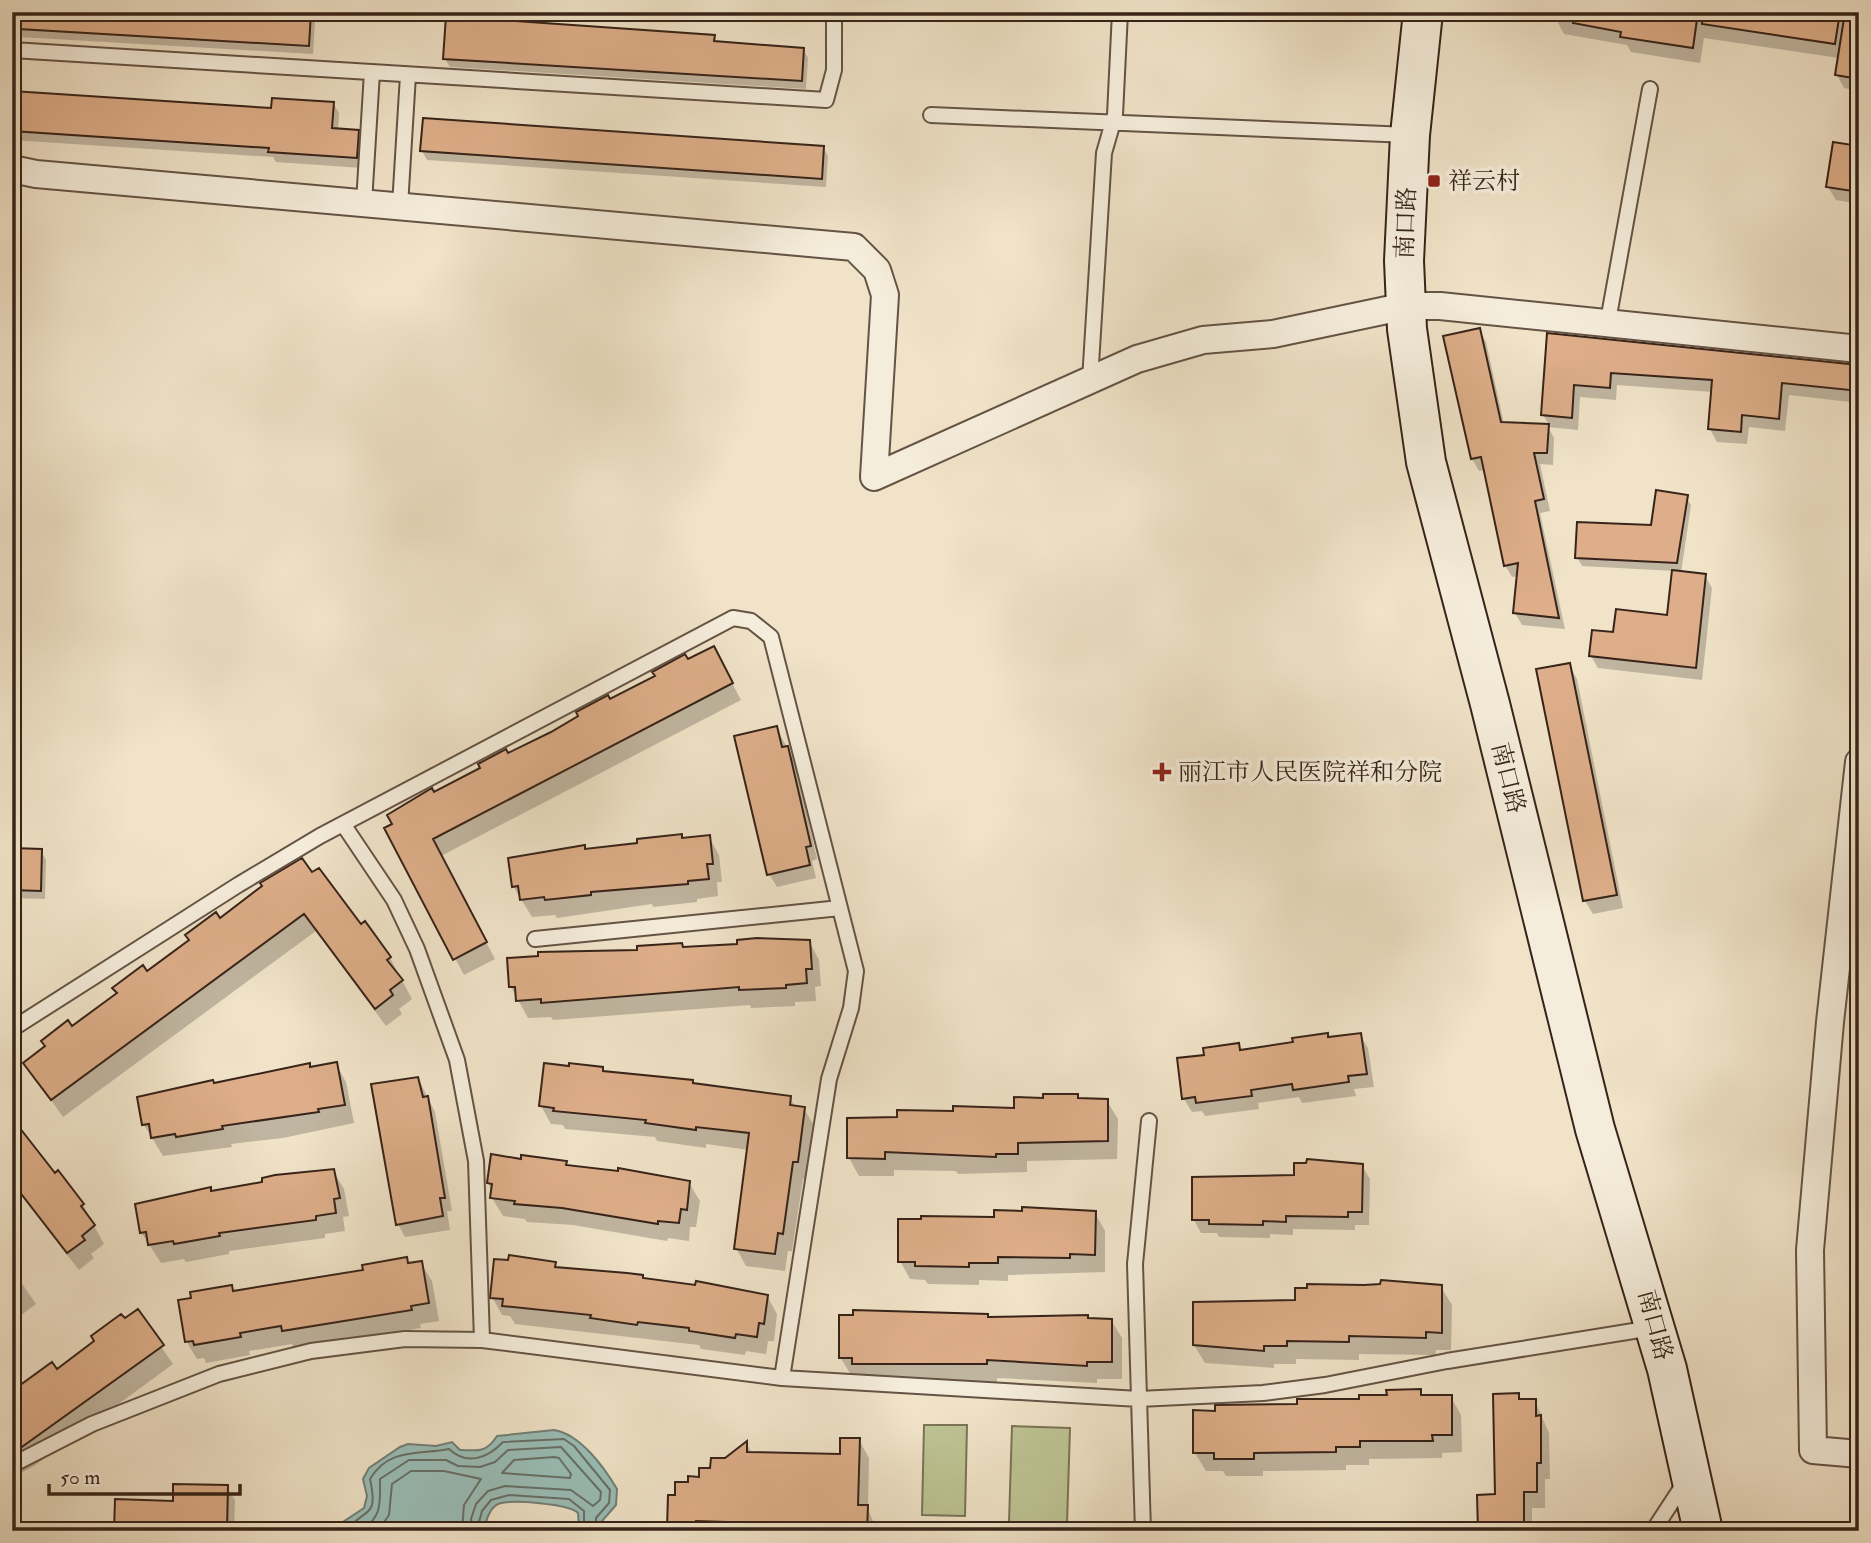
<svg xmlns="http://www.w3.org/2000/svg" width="1871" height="1543" font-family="'IM FELL Double Pica','Noto Serif SC',serif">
	<rect width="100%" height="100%" fill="#f0e3c8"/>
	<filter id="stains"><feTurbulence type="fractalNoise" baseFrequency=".00286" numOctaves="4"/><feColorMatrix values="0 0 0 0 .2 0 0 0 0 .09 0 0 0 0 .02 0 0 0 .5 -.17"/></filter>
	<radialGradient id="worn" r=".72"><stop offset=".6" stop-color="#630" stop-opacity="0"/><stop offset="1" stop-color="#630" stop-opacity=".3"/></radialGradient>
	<!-- green -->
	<path fill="#bdc393" stroke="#7a7356" stroke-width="2" d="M924 1425H967L965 1516 922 1515Z
		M1012 1426 1070 1428 1067 1524 1009 1522Z"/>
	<!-- water -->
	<path fill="#9abeb7" stroke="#728078" stroke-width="2" d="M554 1430C580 1434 604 1467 617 1489L616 1505 602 1521 603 1531H574L579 1526 578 1513C570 1504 510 1499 498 1504 491 1507 488 1515 486 1522L495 1531H339L343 1522 364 1508 367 1496 363 1479 369 1468 400 1447 408 1444 436 1446 452 1442 460 1450C479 1451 487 1452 497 1436Z"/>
	<!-- shadow -->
	<path fill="#0003" d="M14 12 310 14 315 22 313 54 19 37 14 28Z
		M1557 12H1844L1859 31V91L1844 88 1837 75 1839 58 1704 38 1700 63 1631 52 1627 45 1564 34 1556 19Z
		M714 36 718 43 803 49 808 58 806 89 450 67 445 59Z
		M12 92 273 110 333 103 339 113 338 130 358 131 364 141 362 168 276 162 273 157 12 140Z
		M823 147 828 156 826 187 427 160 422 151Z
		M1828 187 1859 194V204L1836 200Z
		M1855 306H1859V342L1853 332Z
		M1479 330 1486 342 1504 424 1550 426 1543 415 1549 335 1859 366V403L1789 395 1785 431 1749 427 1747 444 1717 442 1710 429 1713 392 1617 385 1616 400 1580 397 1578 430 1548 427 1554 438 1553 465 1540 464 1550 511 1540 513 1565 629 1522 625 1515 613 1519 576 1512 577 1505 565 1485 470 1479 471 1472 459 1445 337Z
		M1686 497 1691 505 1681 573 1705 576 1712 588 1702 680 1598 668 1591 656 1614 634 1669 617 1674 571 1582 566 1577 557 1652 527Z
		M687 661 722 664 741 700 441 856 495 959 464 975 387 829 434 794Z
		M1569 665 1577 679 1623 908 1593 914 1585 901Z
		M776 728 795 761 817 859 812 861 816 878 777 887 769 874Z
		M681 836 683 839 709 837 719 855 722 882H717L718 896 697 899V902L653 907 652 904 557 918 555 915 532 917 513 886 584 847 586 851 639 845Z
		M12 851H41L46 860 45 899 12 898Z
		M264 887 361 927 365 924 390 958 412 999 399 1009 402 1014 386 1026 316 931 63 1117 25 1063Z
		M809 941 819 960 821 986 815 987 816 1001 795 1002V1006L751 1008 750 1005 553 1020 551 1017 528 1018 511 987 684 949Z
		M1360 1035 1368 1048 1374 1087 1354 1089 1356 1096 1302 1103 1299 1097 1258 1103 1259 1109 1205 1116 1202 1111 1192 1112 1184 1099 1179 1060 1206 1056 1238 1045 1241 1051 1295 1044 1294 1039Z
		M336 1064 346 1082 354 1123 283 1138 231 1144 232 1147 163 1156 144 1125 139 1098Z
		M602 1069 605 1073 790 1098 796 1108 804 1109 815 1127 808 1180 803 1179 792 1251H788L785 1271 746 1266 736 1248 749 1150 706 1144V1148L657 1141 655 1137 565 1129 563 1125 551 1124 541 1106Z
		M418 1078 435 1112 452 1211H447L450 1230 405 1237 398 1224Z
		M1077 1096 1080 1100 1107 1101 1118 1119 1117 1159 1027 1161V1172L958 1174 956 1171 894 1170V1176H859L849 1158 899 1118 1016 1110 1045 1099Z
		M12 1121 54 1175 83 1205 104 1244 91 1254 94 1258 79 1270 12 1184Z
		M522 1161 566 1163 568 1167 689 1183 700 1201 696 1227H690L689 1241 668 1238 667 1241 573 1225 527 1222 525 1219 503 1216 492 1198 489 1183Z
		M1362 1166 1370 1179 1369 1225H1355V1230L1293 1229V1235L1270 1234V1238L1219 1237 1217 1233H1201L1194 1220 1295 1177Z
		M333 1171 344 1189 349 1216 343 1217 345 1231 325 1234V1238L229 1251V1254L186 1262 184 1259 161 1263 141 1232 212 1192Z
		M1024 1212 1095 1213 1105 1231V1272L1008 1275V1281L979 1280V1285L928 1284 925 1280 910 1279 900 1261 996 1219Z
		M406 1259 409 1265 421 1263 432 1281 439 1321 420 1324 421 1328 294 1349 292 1344 249 1351 250 1355 206 1363 204 1358 197 1359 186 1341 231 1287 235 1293 365 1272Z
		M555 1263 558 1269 767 1296 777 1314 774 1341H768L766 1354 746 1351 745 1355 701 1349 699 1345 515 1324 510 1316 502 1315 492 1297Z
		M12 1269 36 1304 12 1322Z
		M1441 1287 1452 1305 1451 1350H1436L1435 1355 1359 1354V1360L1296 1359V1364H1274V1368L1205 1363 1194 1345 1296 1302Z
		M137 1312 173 1364 34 1466 17 1475 12 1482V1404Z
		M989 1319 1111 1320 1122 1338V1379H1097V1383L997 1378V1382L864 1381 851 1375 840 1357Z
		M1420 1391 1423 1396 1451 1397 1461 1415 1462 1452 1442 1453V1458L1369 1459V1465H1346V1470L1263 1471V1476H1226L1223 1471H1206L1195 1453 1217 1412 1361 1400Z
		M1518 1395 1521 1401H1535L1549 1433 1550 1479H1545V1508H1532V1531H1480L1497 1496Z
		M859 1440 869 1458 868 1509 877 1531H671L669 1527 677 1497 747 1444 752 1454 841 1456Z
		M227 1487 235 1500 234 1531H116Z
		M1390 1522 1395 1531H1214V1528Z"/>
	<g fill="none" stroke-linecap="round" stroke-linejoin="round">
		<!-- shore -->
		<path stroke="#687068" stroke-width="2" d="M554 1457 559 1458 571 1474 570 1478 502 1473 514 1460Z
			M347 1531C364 1506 379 1521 370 1479 389 1447 420 1455 449 1449 467 1466 488 1458 503 1442L564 1439 574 1446 610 1490 609 1503 596 1518V1531
			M360 1531C383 1517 380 1502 380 1479L409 1460H446L458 1466 480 1467 495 1462 508 1450 561 1447 601 1492 600 1500 593 1506 571 1490 505 1486 488 1491 476 1504 471 1519 473 1531
			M378 1531 389 1515 392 1484 411 1471H444L481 1479 464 1505 462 1531
			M483 1531 479 1522 482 1511 491 1500 509 1495 569 1499 584 1511V1531"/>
	</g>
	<!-- building -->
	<path fill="#ddae89" stroke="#372319" stroke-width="2" d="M19 12H311L309 46 19 29Z
		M1574 12H1698L1693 48 1620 37 1621 32 1573 23Z
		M1703 12H1840L1835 44 1702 24Z
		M1845 12H1859V79L1835 75Z
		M446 16 715 35 714 41 804 48 802 81 443 59Z
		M12 91 271 108 272 98 334 102 332 128 359 130 357 158 268 152 269 148 12 131Z
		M423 118 824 146 822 179 420 151Z
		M1833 142 1859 146V192L1826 187Z
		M1480 328 1501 422 1549 424 1547 453H1534L1544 499 1535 501 1559 618 1513 613 1518 563 1504 566 1481 457 1471 459 1443 336Z
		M1547 333 1859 365V391L1782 383 1779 419 1742 415 1741 432 1708 429 1712 380 1611 373 1610 388 1574 385 1572 418 1541 415Z
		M1656 490 1688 495 1677 563 1575 558 1577 522 1651 525Z
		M1672 570 1706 574 1696 668 1589 656 1592 630 1613 632 1616 609 1667 615Z
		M714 646 733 683 433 839 487 942 453 960 384 828 392 824 387 815 432 788 434 792 480 768 478 764 506 749 508 753 551 732 578 716 576 712 608 695 610 699 655 676 652 672 685 654 688 659Z
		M1570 663 1617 895 1583 901 1536 669Z
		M777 726 782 747 788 746 797 785 811 846 806 847 810 865 767 875 734 736Z
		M682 834V838L710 835 713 864H707L709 879 688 881V884L591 892V895L545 900 544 897 520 900 518 886 512 887 508 858 585 845V849L637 843V839Z
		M12 848 42 849 41 891 12 890Z
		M302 858 312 872 319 868 361 924 365 921 391 957 387 960 403 980 390 990 393 995 375 1009 304 914 51 1100 23 1063 45 1046 41 1041 68 1020 72 1026 117 993 112 988 143 965 147 971 189 940 185 935 216 912 220 918 262 886 260 883Z
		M757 938 810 940 812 969H806L807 983 786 985V988L739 990V987L541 1003V999L516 1001 515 987H509L507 958 538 956V952L637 950V946L682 943 683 947 737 944V940Z
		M1328 1033V1037L1361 1033 1367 1074 1348 1076 1349 1082 1293 1090 1292 1084 1251 1090 1252 1096 1196 1103 1195 1097 1182 1099 1177 1058 1204 1055 1203 1048 1239 1043 1240 1050 1293 1042 1292 1038Z
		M337 1062 345 1105 318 1109 319 1112 222 1126 223 1129 176 1137 175 1134 151 1138 149 1124 142 1125 137 1097 213 1080 214 1083 310 1063V1067Z
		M544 1063 569 1066V1063L603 1067V1071L693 1080V1083L791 1096 790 1105 805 1107 798 1162H793L783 1234 778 1233 775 1254 734 1249 749 1133 696 1127V1130L645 1123 646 1120 553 1111 554 1108 539 1106Z
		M418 1077 423 1097 428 1096 445 1198H440L443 1216 396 1225 371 1084Z
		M1043 1094H1078V1098L1108 1099V1141L1018 1143V1154H996V1157L885 1152V1159L847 1158V1118L897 1117V1110L953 1111V1106L1014 1108V1097L1043 1098Z
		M12 1118 55 1173 58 1170 84 1204 81 1206 95 1225 82 1236 85 1240 67 1253 12 1182Z
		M491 1154 521 1159V1155L567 1161 566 1165 618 1171V1168L690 1181 687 1210 681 1209 679 1223 658 1221V1224L562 1208 514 1204 515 1201 490 1198 492 1184 487 1183Z
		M1307 1159 1363 1164 1362 1212H1348V1217L1286 1216V1222L1263 1221V1225L1209 1224V1220H1192V1177L1294 1175V1163H1306Z
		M334 1169 340 1198 334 1199 336 1213 316 1216V1220L219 1233 220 1236 174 1244 173 1241 148 1245 146 1232 140 1233 135 1204 211 1187V1191L262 1182V1178L275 1175Z
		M1022 1207 1096 1211 1095 1255 1070 1254V1258L998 1257V1263H969V1267L915 1266V1262H898V1219H921V1216L994 1217V1210L1022 1211Z
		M509 1255 556 1262 555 1267 627 1273 643 1275V1278L695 1285 696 1281 768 1295 764 1324 759 1323 757 1337 736 1334 735 1338 689 1331V1328L638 1322 637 1325 590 1318 591 1315 502 1306 503 1299 490 1298 494 1259 508 1260Z
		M407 1257 408 1263 422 1261 429 1303 411 1306 412 1310 282 1331 281 1326 240 1333 241 1337 194 1345 193 1341 185 1342 178 1300 191 1298 190 1292 232 1285 233 1291 363 1270 362 1265Z
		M1381 1280 1442 1285V1333L1426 1332V1338L1349 1336V1342L1287 1341V1346H1264V1351L1193 1345V1302L1295 1300V1288H1307V1284L1364 1285 1380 1284Z
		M138 1309 164 1345 12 1454V1391L52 1362 57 1369 94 1341 91 1336 121 1314 125 1318Z
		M853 1310 988 1314V1317L1088 1315V1318L1112 1319V1362H1087V1366L987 1360V1364H852V1358H839V1315H853Z
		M1421 1389V1395H1452V1435H1432L1433 1441H1360V1447H1336V1452L1254 1453V1459H1214V1453H1193V1410L1215 1411V1405L1297 1404V1399H1359V1395H1387L1386 1390Z
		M1519 1393V1399H1536V1416L1541 1415V1463H1537V1492H1524V1531H1478L1477 1495 1495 1494 1493 1394Z
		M840 1438H860L858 1505H868L867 1531H785L759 1528V1523L696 1521V1528H667L668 1495H675V1482H688V1476L699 1477V1468H710L711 1458H725L747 1441V1452L840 1454Z
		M173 1484 228 1485 227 1531H114L115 1499 173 1501Z"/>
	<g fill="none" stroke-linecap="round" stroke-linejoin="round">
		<defs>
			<path id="lane" d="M12 50 826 100 834 70V12
				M931 115 1409 135
				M364 203 372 72
				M400 206 408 75
				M1608 321 1650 89
				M1090 381 1104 153 1115 115 1120 12
				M343 824 394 900 417 949 457 1060 476 1161 482 1340
				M535 939 840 908
				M12 1029 238 885 320 836 733 618 751 621 771 637 856 971 851 1008 829 1079 782 1378
				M12 1465 92 1424 219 1374 311 1351 405 1339 482 1340 782 1378 1139 1399 1263 1393 1325 1385 1447 1361 1652 1328
				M1143 1531 1135 1264 1149 1121
				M1653 1531 1685 1482"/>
			<path id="street" d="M12 169 36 174 854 247 877 270 885 295 874 477 1137 359 1203 340 1273 334 1406 306H1440L1859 349
				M1859 762 1830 1022 1810 1250 1813 1450 1859 1454"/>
			<path id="secondary" d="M1423 12 1410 135 1404 261 1407 329 1426 462 1490 704 1595 1129 1667 1369 1703 1531"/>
		</defs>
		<!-- lane casing -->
		<use href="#lane" stroke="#655345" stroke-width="18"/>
		<!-- street casing -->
		<use href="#street" stroke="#655345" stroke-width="30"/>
		<!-- secondary casing -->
		<use href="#secondary" stroke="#372319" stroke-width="42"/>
		<!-- lane -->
		<use href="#lane" stroke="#f5eddb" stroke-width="14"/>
		<!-- street -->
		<use href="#street" stroke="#f5eddb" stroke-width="26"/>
		<!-- secondary -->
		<use href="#secondary" stroke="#f5eddb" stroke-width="38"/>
	</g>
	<!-- markers -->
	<g fill="#8f2418" stroke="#f5eddb" stroke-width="2.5">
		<rect x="1427" y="174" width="14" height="14" rx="3.5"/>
		<path d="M1158.5 761.5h7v7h7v7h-7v7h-7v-7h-7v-7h7z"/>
	</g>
	<g text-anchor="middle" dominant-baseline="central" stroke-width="7" stroke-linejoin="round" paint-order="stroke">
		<!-- poi labels -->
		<g font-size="24" fill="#372319" stroke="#f5eddb" text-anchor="start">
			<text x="1448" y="181">祥云村</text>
			<text x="1178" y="772">丽江市人民医院祥和分院</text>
		</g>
		<!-- street labels -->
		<g font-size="24" fill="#372319" stroke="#f5eddb">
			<text transform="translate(1406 223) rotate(-88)">南口路</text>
			<text transform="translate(1508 778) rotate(76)">南口路</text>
			<text transform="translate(1655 1325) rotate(75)">南口路</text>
		</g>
	</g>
	<!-- margin -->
	<rect width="1871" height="1543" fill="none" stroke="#f0e3c8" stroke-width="42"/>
	<rect x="14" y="14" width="1843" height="1515" fill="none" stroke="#372319" stroke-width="3.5"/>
	<rect x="21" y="21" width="1829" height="1501" fill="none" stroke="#372319" stroke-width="2"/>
	<!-- scale -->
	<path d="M49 1484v10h191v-10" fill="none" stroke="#372319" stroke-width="3.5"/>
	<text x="60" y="1484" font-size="21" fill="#372319" stroke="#f5eddb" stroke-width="5" paint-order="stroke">50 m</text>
	<rect width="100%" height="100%" filter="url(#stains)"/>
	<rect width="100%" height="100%" fill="url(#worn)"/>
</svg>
